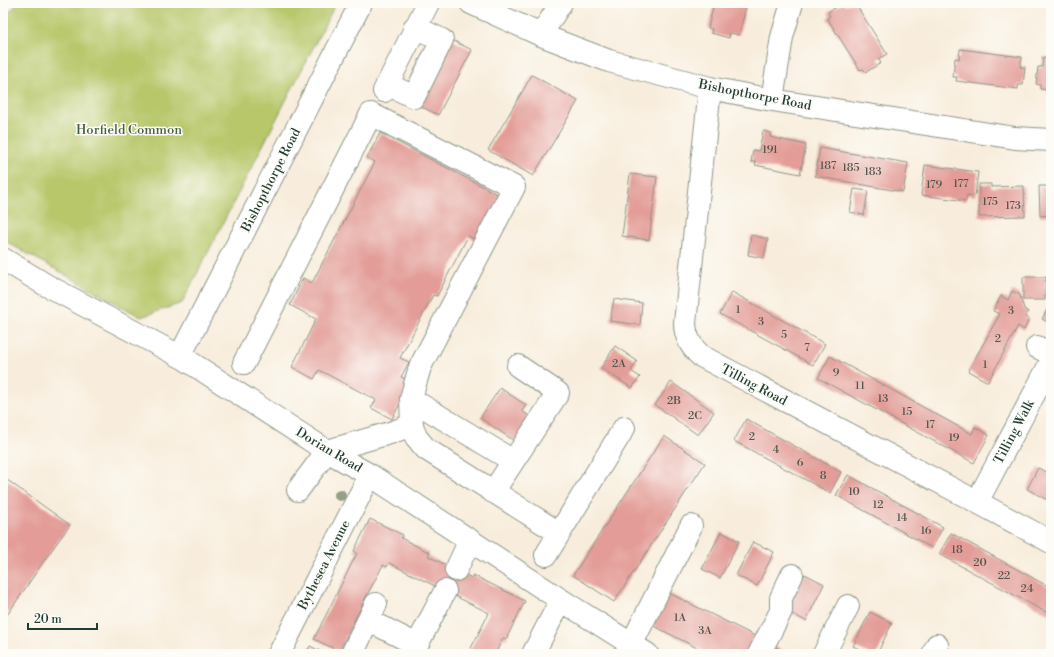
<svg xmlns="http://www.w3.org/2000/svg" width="1054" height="657" font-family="'Libre Bodoni',serif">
	<rect width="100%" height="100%" fill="#fdfcf7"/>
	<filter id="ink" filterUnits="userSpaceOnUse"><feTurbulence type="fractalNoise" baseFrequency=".025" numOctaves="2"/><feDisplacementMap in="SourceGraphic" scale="8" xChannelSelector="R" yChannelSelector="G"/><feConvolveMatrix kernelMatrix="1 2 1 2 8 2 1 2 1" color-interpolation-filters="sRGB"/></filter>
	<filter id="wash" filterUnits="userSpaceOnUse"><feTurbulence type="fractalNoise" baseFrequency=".012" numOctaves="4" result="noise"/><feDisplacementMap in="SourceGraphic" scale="16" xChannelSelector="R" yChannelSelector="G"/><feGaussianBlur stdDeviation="0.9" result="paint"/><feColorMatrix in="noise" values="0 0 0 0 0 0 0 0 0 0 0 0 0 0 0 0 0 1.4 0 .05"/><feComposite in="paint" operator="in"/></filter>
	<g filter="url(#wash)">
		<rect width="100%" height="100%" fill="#f8eddc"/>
		<!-- green -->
		<path fill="#b7c76a" stroke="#6b824f" d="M18 3H336L182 303 141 317 3 240V18Z"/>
		<g id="blocks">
			<!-- building -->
			<path fill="#e39c97" d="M714 3H747L739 35 730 33 729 38 711 33 712 29 708 28Z
				M843 3 845 6 851 3H855L887 54 878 59 881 63 866 72 863 69 860 70 827 18 830 16 828 12Z
				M450 39 472 50 438 115 416 104Z
				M960 49 1022 57 1020 67H1025L1023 85H1018V89L956 81 957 77H953L955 58 959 59Z
				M1043 57 1051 58V90L1040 89V85L1036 84 1038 67H1042Z
				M532 75 578 101 533 176 488 150Z
				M763 131 771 133 770 137 806 145 800 174 755 165 756 162H751L753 150 759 151Z
				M380 133 501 196 478 241 468 236 437 296 433 295 400 358 409 362 401 377 411 382 392 419 371 408 376 400 319 370 314 379 292 367 316 319 290 305 303 278 312 283 375 162 367 158Z
				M820 148 908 163 903 192 815 176Z
				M925 165 978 172 975 196 967 195 966 201 921 195Z
				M630 174 657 177 649 240 622 236Z
				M979 184H991V187L1024 186 1025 216 979 217Z
				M1039 186H1051V215L1040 216Z
				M854 189 868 191 864 215 850 212Z
				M751 235 768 239 764 258 748 255Z
				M1023 277H1046L1045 300H1023Z
				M1012 291 1020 295 1024 309 1028 312 1025 317 1029 319 1024 330 1018 326 988 382 968 371 1000 314 993 311 1001 296 1008 300Z
				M732 292 825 344 813 365 720 314Z
				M614 299 642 303 640 325 610 321Z
				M1051 302V324L1042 319Z
				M615 346 637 361 631 371 640 377 632 388 601 368Z
				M830 356 972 434 975 427 989 435 974 463 818 378Z
				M671 382 714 412 698 435 655 405Z
				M500 388 526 405 522 411 532 418 516 442 480 418Z
				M746 419 841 472 830 493 734 441Z
				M664 436 705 463 614 602 573 575Z
				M1038 468 1051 474V502L1027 489Z
				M848 475 943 527 932 548 836 495Z
				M3 477 70 525 48 555 3 621Z
				M370 519 403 535 401 538 430 553 428 556 472 578 473 575 525 601 506 639 503 638 495 654H468L489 613 389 563 387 567 383 565 367 595 339 651 314 639 357 553 354 551Z
				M721 532 739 541 720 578 702 569Z
				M951 533 1051 588V615L939 554Z
				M753 542 774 552 757 586 736 575Z
				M805 574 824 584 806 621 786 611Z
				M669 593 757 637 749 654H709L652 625Z
				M870 612 892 623 877 654H869L853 646Z
				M772 645 789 654H767Z
				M310 646 326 654H306Z"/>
		</g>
	</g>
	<g filter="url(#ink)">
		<use href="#blocks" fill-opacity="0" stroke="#8c9588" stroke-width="1"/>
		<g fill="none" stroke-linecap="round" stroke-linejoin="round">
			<defs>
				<path id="minor" d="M471 3 541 35 609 61 710 88 772 100 1015 138 1051 140
					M541 35 561 3
					M387 84 414 97 442 40 415 27
					M710 88 685 323C685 337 691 347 701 356L977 502 1051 542
					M384 91 428 3
					M772 100 782 37 792 3
					M3 259 46 285 185 359 327 451 370 475 561 600 647 654
					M1037 347 1051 354
					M180 356 361 3
					M244 363 371 114 514 187 420 367 415 384 411 399 513 461
					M411 399 412 425 416 437 426 449 559 533
					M298 490 327 451 390 433 412 425
					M493 492 558 393 518 366
					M977 502 1051 362
					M546 555 624 428
					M456 570 470 540
					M368 620 417 645 445 591
					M631 645 691 526
					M353 652 376 604
					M279 654 370 475
					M533 654 561 600
					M759 654 781 611V598L792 575
					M824 654 848 606
					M933 654 937 645"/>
			</defs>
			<!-- minor casing -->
			<use href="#minor" stroke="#8c9588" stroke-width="24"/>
			<!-- minor -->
			<use href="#minor" stroke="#fff" stroke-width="22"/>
		</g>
		<!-- trees -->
		<circle fill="#969f87" cx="340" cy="495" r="6"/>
	</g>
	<g text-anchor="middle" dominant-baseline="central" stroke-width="3" stroke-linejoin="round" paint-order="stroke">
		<!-- number labels -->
		<g font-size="11" fill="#50554d">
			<text x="770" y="150">191</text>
			<text x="828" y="166">187</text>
			<text x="851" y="168">185</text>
			<text x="873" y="172">183</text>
			<text x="961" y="184">177</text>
			<text x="934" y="185">179</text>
			<text x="990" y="202">175</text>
			<text x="1013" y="206">173</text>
			<text x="738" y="310">1</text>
			<text x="1011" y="311">3</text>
			<text x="761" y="322">3</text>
			<text x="784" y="335">5</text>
			<text x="998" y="339">2</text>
			<text x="807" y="348">7</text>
			<text x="619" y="364">2A</text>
			<text x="985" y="365">1</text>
			<text x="836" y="373">9</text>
			<text x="860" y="386">11</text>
			<text x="883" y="399">13</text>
			<text x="674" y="401">2B</text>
			<text x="907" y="412">15</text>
			<text x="695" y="416">2C</text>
			<text x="930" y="425">17</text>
			<text x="752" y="437">2</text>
			<text x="954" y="438">19</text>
			<text x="776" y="450">4</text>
			<text x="800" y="463">6</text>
			<text x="823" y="476">8</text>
			<text x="854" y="492">10</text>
			<text x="878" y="505">12</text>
			<text x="902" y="518">14</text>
			<text x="926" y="531">16</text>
			<text x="957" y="550">18</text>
			<text x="980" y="563">20</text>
			<text x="1004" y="576">22</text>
			<text x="1027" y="589">24</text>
			<text x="680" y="618">1A</text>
			<text x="705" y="631">3A</text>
		</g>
		<!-- street labels -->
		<g font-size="13" fill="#1f3d34" stroke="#fdfcf7">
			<text transform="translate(755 95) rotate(11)">Bishopthorpe Road</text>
			<text transform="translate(271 180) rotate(-63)">Bishopthorpe Road</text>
			<text transform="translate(754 385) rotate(28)">Tilling Road</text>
			<text transform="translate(1014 432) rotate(-62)">Tilling Walk</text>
			<text transform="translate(329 450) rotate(31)">Dorian Road</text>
			<text transform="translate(324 565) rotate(-63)">Bythesea Avenue</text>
		</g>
		<!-- park labels -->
		<g font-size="13" fill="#456042" stroke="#fdfcf7">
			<text x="129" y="130">Horfield Common</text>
		</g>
	</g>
	<!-- margin -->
	<rect width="1054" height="657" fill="none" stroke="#fdfcf7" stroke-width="16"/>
	<!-- scale -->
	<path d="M28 623v6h69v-6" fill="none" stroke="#1f3d34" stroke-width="2"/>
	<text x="34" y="623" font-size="12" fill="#1f3d34" stroke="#fdfcf7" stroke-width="3" paint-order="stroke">20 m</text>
</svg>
